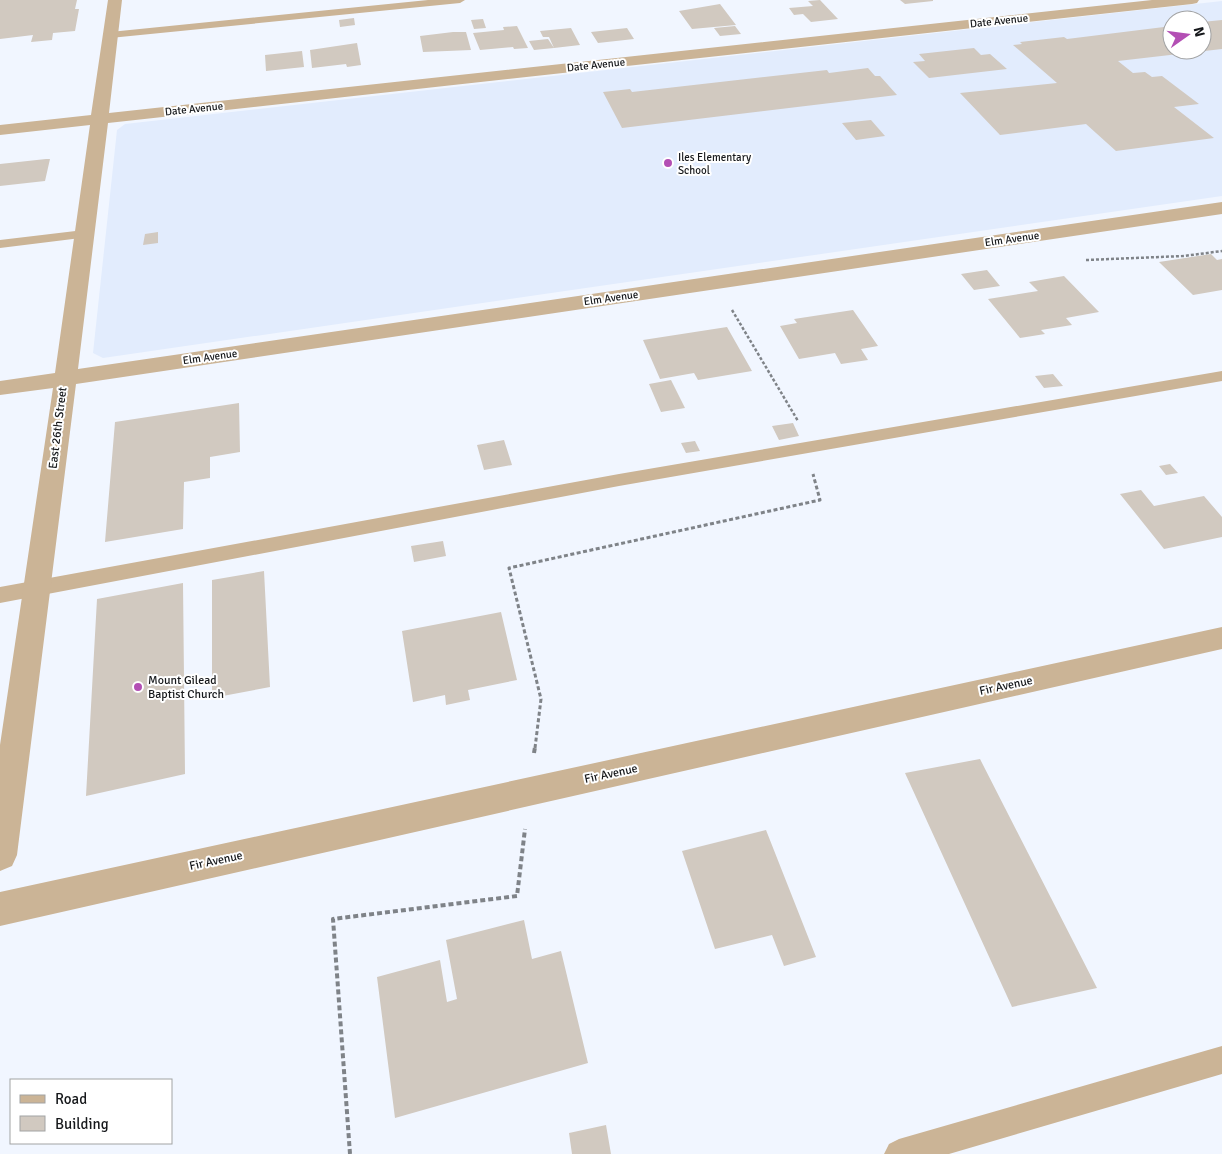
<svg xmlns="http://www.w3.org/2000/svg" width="1222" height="1154" font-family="Signika,sans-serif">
	<rect width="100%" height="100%" fill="#f1f6ff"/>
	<!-- built -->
	<path fill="#e2ecfd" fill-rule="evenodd" d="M1222 1V196L103 358 93 353 117 130 125 124ZM1172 20H1202V50H1172Z"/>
	<!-- building -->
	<path fill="#d1c9c0" d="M0 0H77L75 9H79L75 31 53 33 52 40 31 42 33 35 0 39Z
		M820 0 838 19 811 22 803 14 794 15 789 8 813 6 808 1Z
		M900 0H933V1L905 4Z
		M720 4 736 25 692 29 679 11Z
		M354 18 355 25 340 27 339 20Z
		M483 19 486 28 474 29 471 20Z
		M1222 20V49L1118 61 1133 73 1145 72 1152 77 1162 76 1199 104 1174 107 1214 138 1116 151 1086 124 1000 135 960 93 1057 83 1013 45 1022 44 1020 42 1064 37 1067 39 1172 26V50H1202V22Z
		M517 26 528 48 514 49 513 47 480 50 473 33 504 30 503 27Z
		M735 26 741 34 720 36 714 28Z
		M571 28 580 45 554 48 549 37H543L540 31Z
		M627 28 634 39 598 43 591 32Z
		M453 32H466L471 50 423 52 420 36Z
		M548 39 554 48 534 50 529 41Z
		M357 43 361 65 347 67 346 64 312 68 310 50Z
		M974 48 981 55 990 54 1007 69 929 78 913 62 925 61 919 54Z
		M302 51 304 67 266 71 265 55Z
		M868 68 875 76H880L897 95 622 128 603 92 630 89 632 92 827 70 829 73Z
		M871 120 885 136 856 140 842 123Z
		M46 159H50L45 181 0 186V164Z
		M158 232V243L143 245 145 234Z
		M1211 254 1217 260 1222 259V290L1193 295 1159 262Z
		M987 270 1000 286 974 290 961 274Z
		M1064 276 1099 312 1066 318 1072 325 1041 330 1045 334 1020 338 988 299 1038 291 1029 282Z
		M853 310 878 346 861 349 868 360 841 364 835 353 799 359 780 326 797 323 794 319Z
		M727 327 752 371 698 380 694 373 660 379 643 340Z
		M1053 374 1063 386 1044 388 1035 376Z
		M671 380 685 408 661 412 649 384Z
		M239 403 240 452 210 457V478L184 482 183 529 105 542 115 422Z
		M793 423 799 436 779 440 772 426Z
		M504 440 512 465 484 470 477 445Z
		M695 441 700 451 686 453 681 443Z
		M1170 464 1178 473 1166 475 1159 466Z
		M1141 490 1154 506 1204 496 1222 517V537L1164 549 1120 494Z
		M443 541 446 556 414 562 411 546Z
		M264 571 270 687 212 698V580Z
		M183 583 185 774 86 796 97 599Z
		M501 612 517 680 468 690 470 700 446 705 445 695 413 702 402 631Z
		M980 759 1097 988 1012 1007 905 773Z
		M766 830 816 957 784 966 772 935 715 949 682 851Z
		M524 920 532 959 561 951 588 1063 395 1118 377 977 440 960 447 1002 457 999 446 940Z
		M606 1125 611 1154H572L569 1133Z"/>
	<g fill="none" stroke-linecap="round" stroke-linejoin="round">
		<!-- path-far2 -->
		<path stroke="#7f8388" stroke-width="2.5" stroke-dasharray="3 2" stroke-linecap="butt" d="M1086 260 1184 256 1222 251
			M732 310 798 421"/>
		<!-- path-far1 -->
		<path stroke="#7f8388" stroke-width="3" stroke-dasharray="4 2.5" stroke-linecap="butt" d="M535 748 541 699 509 568 820 500 813 474"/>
		<!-- path -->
		<path stroke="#7f8388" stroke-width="4" stroke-dasharray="5 3" stroke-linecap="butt" d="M534 753 535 747
			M350 1154 333 919 517 896 525 829"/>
		<!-- service -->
		<path fill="#cbb496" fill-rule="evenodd" d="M428 0H465L460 3 110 38 104 35 110 32Z
			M84 230 89 231 91 234 89 237 0 248V240Z
			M1222 371V381L619 486 0 603V587L619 474Z
			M1222 1046V1074L949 1154H884L889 1144 899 1139Z"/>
		<!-- minor -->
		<path fill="#cbb496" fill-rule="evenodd" d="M108 0H122L109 113 1152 0H1199L1197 3 1192 4 108 123 78 369 1222 202V214L76 384 17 855 12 866 0 871V745L53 388 0 395V381L55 373 90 125 0 135V125L91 115Z
			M1222 627V649L0 926V892Z"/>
	</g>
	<!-- markers -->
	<g fill="#b34fb4" stroke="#fff" stroke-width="2">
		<circle cx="668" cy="163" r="5"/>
		<circle cx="138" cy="687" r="5"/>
	</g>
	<g text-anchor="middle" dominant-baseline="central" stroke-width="4" stroke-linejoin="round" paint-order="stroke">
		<!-- far-street labels -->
		<g font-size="11" fill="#16181b" stroke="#fff">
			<text transform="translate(999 21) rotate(-6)">Date Avenue</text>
			<text transform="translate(596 65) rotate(-6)">Date Avenue</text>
			<text transform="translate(194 109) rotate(-6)">Date Avenue</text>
			<text transform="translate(1012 239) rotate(-8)">Elm Avenue</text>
			<text transform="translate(611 298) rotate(-8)">Elm Avenue</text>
			<text transform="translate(210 357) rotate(-8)">Elm Avenue</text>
		</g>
		<!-- far-poi labels -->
		<g font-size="11" fill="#16181b" stroke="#fff" text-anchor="start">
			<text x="678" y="157">Iles Elementary<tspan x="678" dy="13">School</tspan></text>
		</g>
		<!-- street labels -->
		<g font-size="12" fill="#16181b" stroke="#fff">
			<text transform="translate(58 428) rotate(-83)">East 26th Street</text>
			<text transform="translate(1006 686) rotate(-12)">Fir Avenue</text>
			<text transform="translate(611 774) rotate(-12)">Fir Avenue</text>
			<text transform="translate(216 861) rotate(-12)">Fir Avenue</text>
		</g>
		<!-- poi labels -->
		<g font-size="12" fill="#16181b" stroke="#fff" text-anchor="start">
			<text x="148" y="680">Mount Gilead<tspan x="148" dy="14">Baptist Church</tspan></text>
		</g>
	</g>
	<!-- legend -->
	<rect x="10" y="1079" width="162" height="65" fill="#ffffff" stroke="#a2a3a4"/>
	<rect x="20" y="1095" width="25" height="8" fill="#cbb496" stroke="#a2a3a4"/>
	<text x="55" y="1104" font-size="15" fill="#16181b">Road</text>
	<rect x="20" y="1116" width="25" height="15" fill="#d1c9c0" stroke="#a2a3a4"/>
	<text x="55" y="1129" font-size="15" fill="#16181b">Building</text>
	<!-- north arrow -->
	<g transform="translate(1187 35) rotate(76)"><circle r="24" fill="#ffffff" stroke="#a2a3a4"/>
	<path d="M0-4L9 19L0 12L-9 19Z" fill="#b34fb4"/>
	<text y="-8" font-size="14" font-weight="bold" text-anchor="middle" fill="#16181b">N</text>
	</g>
</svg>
